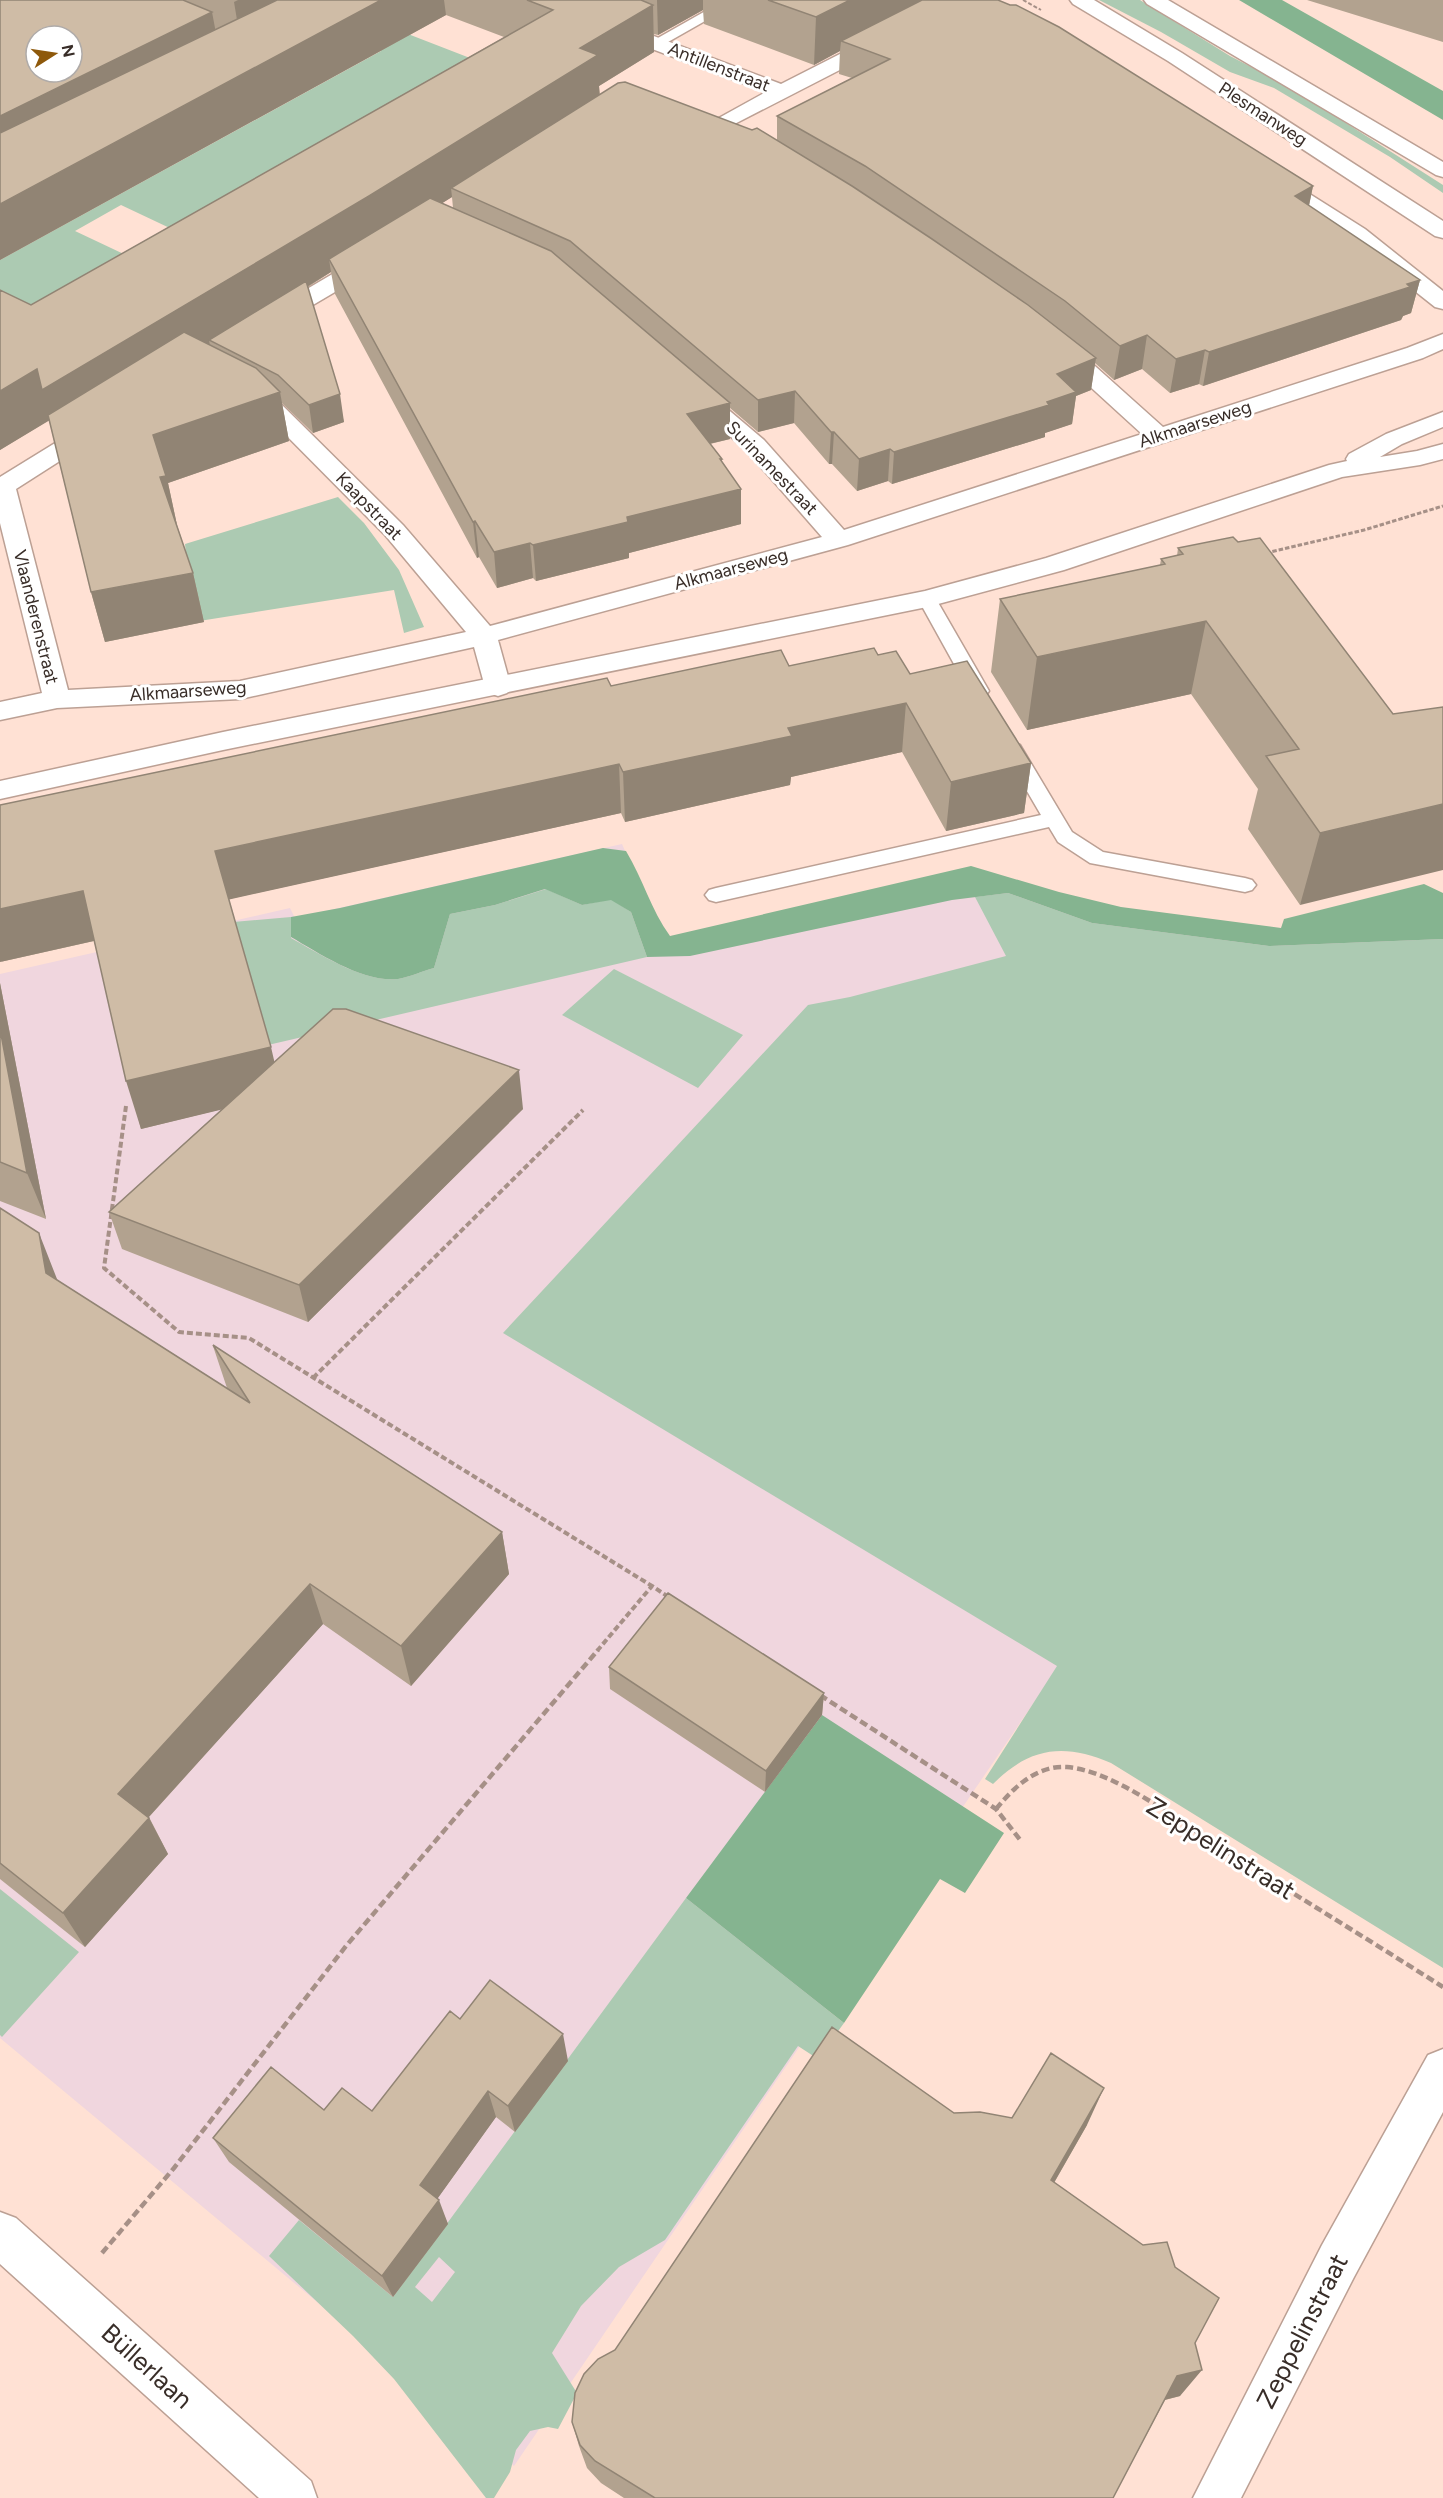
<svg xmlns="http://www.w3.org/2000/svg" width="1443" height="2498" font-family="Figtree,sans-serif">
	<rect width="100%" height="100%" fill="#ffe1d4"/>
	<!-- education -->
	<path fill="#f0d6de" d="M622 844 666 944 976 872 1198 929 1443 926V1947L1037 1698 514 2466 0 2038V974L290 908 295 918Z"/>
	<!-- green -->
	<path fill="#accab2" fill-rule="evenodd" d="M1099 0H1140L1230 56 1288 86 1443 185V193L1390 157 1274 88 1230 72 1161 32Z
		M346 10 576 99 487 157 476 155 473 146 492 135 497 136 504 132 500 130 519 118 444 88 373 128 409 143 53 350 0 322V260L381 51 322 25 324 21ZM121 205 193 239 147 265 75 231Z
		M338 497 364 523 399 570 424 627 404 633 394 590 193 622 185 544Z
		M546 889 582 905 611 899 631 912 647 957 268 1045 233 922 291 917V938C320 954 364 983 398 979 410 977 422 971 434 968L450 914 495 905Z
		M1008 893 1092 923 1269 946 1443 939V1968L1111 1763C1064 1743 1030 1747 993 1784L985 1779 1057 1666 503 1333 808 1005 850 997 1006 956 975 897Z
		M614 969 743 1035 698 1088 562 1015Z
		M0 1889 79 1952 2 2037 0 2035Z
		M686 1898 844 2023 818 2059 798 2046 665 2240 619 2267 581 2306 552 2353 577 2393 558 2429 548 2427 530 2431 516 2450 510 2472 494 2498H486L394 2379 353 2336 269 2256 299 2220 393 2297ZM439 2257 455 2272 432 2302 415 2287Z"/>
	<!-- forest -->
	<path fill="#85b490" d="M1239 0H1282L1443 91V120Z
		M603 848 626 851C643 879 651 910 670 936L971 866 1059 892 1121 907 1281 928 1284 919 1424 884 1443 893V939L1269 946 1092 923 1008 893 952 900 690 956 647 957 631 912 611 900 582 905 545 889 495 905 450 914 434 968C422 971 410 977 398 979 364 983 320 954 291 937V917L340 908Z
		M822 1715 1004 1833 965 1893 940 1879 844 2023 686 1898Z"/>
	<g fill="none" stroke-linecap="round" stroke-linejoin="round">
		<defs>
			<path id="service" d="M725 0H742L661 46H651L649 43Z
				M927 593 934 595 936 599 989 691 986 695 979 697 972 695 969 691 918 599 920 595Z
				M1013 743 1020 745 1072 832 1103 852 1245 878 1252 880 1256 885 1252 890 1245 892 1090 863 1058 842 1049 827 716 902 709 900 705 895 709 890 716 888 1041 815 1003 750 1006 745Z"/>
			<path id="minor" d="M530 0H558L781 84 946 0H971L968 4 719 132 680 119 677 115 680 111 687 109 717 119 766 92 533 4Z
				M1271 172 1278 174 1365 229 1443 291V309L1435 307 1349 239 1264 182 1260 178 1264 174Z
				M371 254 379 256 382 261 379 266 279 325 271 327 263 325 260 320 263 315 363 256Z
				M1443 334V349L1423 358 848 545 498 640 511 687 507 693 498 696 489 693 485 687 474 647 240 699 57 708 0 720V702L42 693 0 523V477L86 424 94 422 102 424 106 429 102 434 16 489 68 690 240 681 466 632 385 535 266 415 242 403 238 398 242 393C257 389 269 398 282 405L403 525 490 626 822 537 746 450 689 400 685 395 689 390 697 388 705 390 764 440 844 530 1142 434 1051 351 1048 346 1051 341 1059 339 1067 341 1163 427 1407 348Z
				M1443 2049V2112L1354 2277 1241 2498H1193L1322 2245 1428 2055Z"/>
			<path id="tertiary" d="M1443 412V427L1402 444 1380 457 1417 451 1443 444V459L1420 465 1342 477 1064 570 927 607 223 750 0 799V781L223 732 925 591 1046 558 1329 465 1347 461 1346 459 1349 454 1386 434Z
				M0 2212 16 2218 311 2481 317 2498H259L0 2264Z"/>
			<path id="secondary" d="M1070 0H1094L1182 53 1443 221V238L1435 236 1168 61 1073 4Z
				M1144 0H1168L1443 162V177L1436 175 1147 4Z"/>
		</defs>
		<!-- service casing -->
		<use href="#service" stroke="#bca094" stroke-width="3"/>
		<!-- minor casing -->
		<use href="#minor" stroke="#bca094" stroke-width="3"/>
		<!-- tertiary casing -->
		<use href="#tertiary" stroke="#bca094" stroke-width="3"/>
		<!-- secondary casing -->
		<use href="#secondary" stroke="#bca094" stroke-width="3"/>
		<!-- path-far3 -->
		<path stroke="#a69087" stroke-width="2" stroke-dasharray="4 2" stroke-linecap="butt" d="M1023 0 1041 10"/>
		<!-- path-far2 -->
		<path stroke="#a69087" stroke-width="3" stroke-dasharray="4.5 2" stroke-linecap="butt" d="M1266 553 1364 530 1443 506"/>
		<!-- path-far1 -->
		<path stroke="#a69087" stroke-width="4" stroke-dasharray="6 3" stroke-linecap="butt" d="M126 1106 104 1268 179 1332 249 1338 652 1586
			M313 1378 583 1110
			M597 1651 652 1586 670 1598"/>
		<!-- path -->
		<path stroke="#a69087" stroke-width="4.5" stroke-dasharray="8 4" stroke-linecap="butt" d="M820 1695 996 1809 1021 1841
			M996 1809C1014 1787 1037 1765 1067 1767 1115 1771 1179 1821 1219 1847 1294 1894 1369 1940 1443 1987
			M102 2253 174 2168 346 1946 598 1650"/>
		<!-- service -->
		<use href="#service" fill="#fff" fill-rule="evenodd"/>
		<!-- minor -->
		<use href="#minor" fill="#fff" fill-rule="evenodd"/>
		<!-- tertiary -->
		<use href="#tertiary" fill="#fff" fill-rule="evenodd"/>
		<!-- secondary -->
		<use href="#secondary" fill="#fff" fill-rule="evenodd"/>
	</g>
	<!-- wall -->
	<path fill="#b2a28f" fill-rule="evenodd" d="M0 0H998L1313 186 1309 206 1420 280 1411 313 1403 316 1401 320 1203 386 1199 384 1170 393 1142 369 1114 380 1095 363 1091 390 1076 396 1072 424 1045 433V437L892 484 888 481 857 491 832 464H829L794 423 758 432 730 408V439L710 444 722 459V462L741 489V524L629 553V558L536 581 533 578 497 588 479 557 477 558 335 294 331 272 308 287 344 422 313 433 282 403 289 441 168 483 177 525 193 573 204 622 105 642 91 592 49 420 0 450V290L31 305 504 37 446 15 0 260ZM703 10 704 24 814 65 840 51 839 74 852 78 777 116V140L600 95 599 86 654 52V34L658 35ZM452 197 453 208 442 203Z
		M1307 0H1443V42Z
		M1178 548 1393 714 1300 905 1248 829 1258 789 1191 694 1027 730 991 672 1000 599 1160 565 1161 559 1177 556Z
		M878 655 910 674 1031 763 1024 813 946 831 902 752 791 777 790 785 625 822 621 813 229 899 274 1062 523 1109 308 1322 122 1249 109 1212 222 1109 141 1129 94 941 0 962 611 686Z
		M0 983 46 1219 0 1201Z
		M0 1208 57 1280 227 1388 213 1346 502 1532 509 1574 411 1686 323 1624 149 1817 168 1854 85 1947 0 1879Z
		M609 1667 824 1693 822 1715 765 1792 610 1689Z
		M460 2019 568 2061 515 2132 496 2117 437 2199 448 2224 393 2297 229 2162 213 2138 324 2110 372 2111Z
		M954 2113 1087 2125 1054 2183 1195 2343 1180 2396 1165 2400 1113 2498H624L601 2483 587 2468 579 2446 572 2422 615 2350Z"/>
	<!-- shaded-wall -->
	<path fill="#918474" d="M238 0H340L242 50 234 2Z
		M381 0H444L446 15 0 260V204Z
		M657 0H703V10L658 35Z
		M850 0H931L841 41 840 51 814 65 816 17Z
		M653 5 654 52 599 86 600 103 451 188 452 197 376 245 329 259 331 272 215 343 209 340 210 346 50 420 0 450V391Z
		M212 12 221 60 0 171V116Z
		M1313 186 1306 219 1295 196Z
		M1420 280 1411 313 1403 316 1401 320 1203 386 1209 352Z
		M1147 335 1142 369 1114 380 1120 346Z
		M1205 350 1199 384 1170 393 1176 359Z
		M1096 358 1091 390 1076 396 1072 424 1045 433V437L892 484 894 452 1047 402 1057 374Z
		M795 391 794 423 758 432V400Z
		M280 392 289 441 168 483 177 525 160 477 153 435Z
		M340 394 344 422 313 433 309 405Z
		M730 403V439L687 449V414Z
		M831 432H834L832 464H829Z
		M890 449 888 481 857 491 859 459Z
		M720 459H722V493L741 489V524L629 553V558L536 581 533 545 627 517Z
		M475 521 479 557 477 558 473 522Z
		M530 543 533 578 497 588 494 552Z
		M193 573 204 622 105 642 91 592Z
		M1206 621 1191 694 1027 730 1037 657Z
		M906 703 902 752 791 777 790 785 625 822 623 772 788 728Z
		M1031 763 1024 813 946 831 951 782Z
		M619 764 621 813 227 900 215 851Z
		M1443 804V870L1300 905 1320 833Z
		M83 891 98 940 0 962V909Z
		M0 983 46 1219 27 1173 0 1029Z
		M271 1047 282 1095 141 1129 126 1081Z
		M519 1070 523 1109 308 1322 299 1285Z
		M39 1233 57 1279 65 1318 46 1273Z
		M502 1532 509 1574 411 1686 401 1646Z
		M310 1584 323 1624 137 1830 118 1794Z
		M824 1693 822 1715 765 1792 766 1771Z
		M149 1818 168 1854 85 1947 63 1913Z
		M563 2034 568 2061 515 2132 508 2106Z
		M1104 2088 1087 2125 1036 2214 1051 2180Z
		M488 2091 496 2117 430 2209 420 2185Z
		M439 2200 448 2224 393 2297 382 2276Z
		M1202 2370 1180 2396 1156 2402 1177 2376Z"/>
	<!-- building -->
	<path fill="#cfbca6" stroke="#918474" stroke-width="1.5" fill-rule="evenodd" d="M0 0H183L212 12 0 116ZM36 36H72V72H36Z
		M277 0H381L0 204V133Z
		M527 0H641L653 5 580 48 598 55 369 196 42 390 37 369 0 391V290L31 305 553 10Z
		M768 0H850L816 17Z
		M922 0H998L1010 5H1016L1059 27 1313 186 1295 196 1420 280 1407 284 1410 287 1209 352 1205 350 1176 359 1147 335 1120 346 1065 301 865 166 777 116 890 59 841 41Z
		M625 82 752 130 757 128 852 186 932 239 1028 305 1096 358 1057 374 1076 392 1047 402 1049 405 894 452 890 449 859 459 834 432H831L795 391 758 400 570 241 451 188 618 83Z
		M430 198 551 251 730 403 687 414 722 459H720L741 489 627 517 628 522 533 545 530 543 494 552 475 521 473 522 329 259Z
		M306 281 340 394 309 405 278 375 209 340Z
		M184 332 256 368 280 392 153 435 166 476 160 477 193 573 91 592 48 415Z
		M1233 537 1238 542 1260 538 1393 714 1443 707V804L1320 833 1266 756 1299 749 1206 621 1037 657 1000 599 1165 564 1161 559 1183 554 1178 548Z
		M874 648 878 655 896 651 910 674 967 661 1031 763 951 782 906 703 788 728 792 736 623 772 619 764 215 851 271 1047 126 1081 83 891 0 909V805L607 678 611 686 781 650 789 666Z
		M333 1009H346L519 1070 299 1285 109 1212Z
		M0 1029 27 1173 0 1162Z
		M0 1208 39 1233 46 1273 250 1403 213 1345 502 1532 401 1646 310 1584 118 1794 149 1818 63 1913 0 1863Z
		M668 1593 824 1693 766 1771 609 1667Z
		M490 1980 563 2034 508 2106 488 2091 420 2185 439 2200 382 2276 213 2138 271 2067 324 2110 342 2088 372 2111 450 2011 460 2019Z
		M832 2027 954 2113 980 2112 1012 2118 1051 2053 1104 2088 1051 2180 1143 2245 1167 2242 1175 2267 1219 2298 1195 2343 1202 2370 1177 2376 1113 2498H655L595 2461 580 2445 572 2422 575 2393 584 2374 598 2359 615 2350Z"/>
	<g text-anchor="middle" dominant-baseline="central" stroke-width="6" stroke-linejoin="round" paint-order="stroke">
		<!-- far-street labels -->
		<g font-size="18" fill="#382d28" stroke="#fff">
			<text transform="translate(719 67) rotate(21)">Antillenstraat</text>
			<text transform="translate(1263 114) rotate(33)">Plesmanweg</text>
			<text transform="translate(1195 424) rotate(-18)">Alkmaarseweg</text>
			<text transform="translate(772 468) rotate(46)">Surinamestraat</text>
			<text transform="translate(369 506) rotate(46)">Kaapstraat</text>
			<text transform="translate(731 569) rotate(-15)">Alkmaarseweg</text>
			<text transform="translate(36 617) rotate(76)">Vlaanderenstraat</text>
			<text transform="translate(188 691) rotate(-4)">Alkmaarseweg</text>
		</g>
		<!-- near-street labels -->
		<g font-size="26" fill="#382d28" stroke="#fff">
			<text transform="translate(1221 1848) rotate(32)">Zeppelinstraat</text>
			<text transform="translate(1302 2331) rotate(-63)">Zeppelinstraat</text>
			<text transform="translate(147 2366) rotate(42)">Büllerlaan</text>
		</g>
	</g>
	<!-- north arrow -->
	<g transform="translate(54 54) rotate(78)"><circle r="28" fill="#ffffff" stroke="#afaba9" stroke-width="1.5"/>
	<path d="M0-4.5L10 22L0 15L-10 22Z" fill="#8e590b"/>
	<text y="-9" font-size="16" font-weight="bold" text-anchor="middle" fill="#382d28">N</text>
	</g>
</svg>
